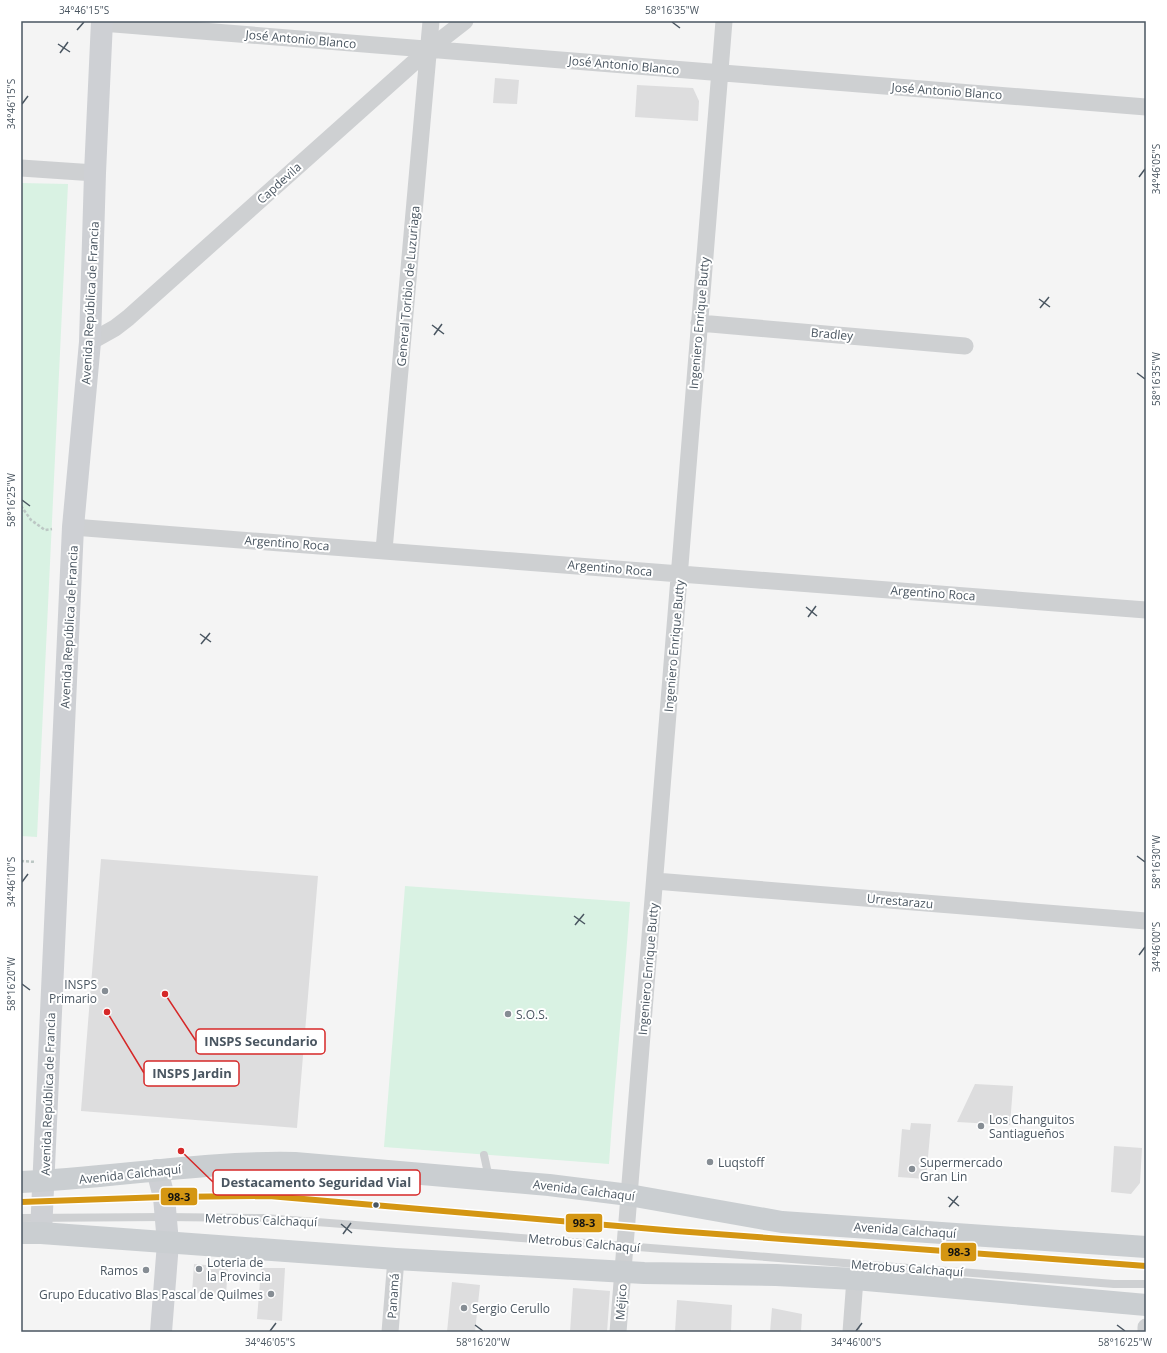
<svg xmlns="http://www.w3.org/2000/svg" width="1167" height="1353" font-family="'Open Sans',sans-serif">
	<rect width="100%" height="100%" fill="#f4f4f4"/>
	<!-- green -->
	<path fill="#d9f2e3" d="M21 183 68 184 37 837 21 836Z
		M405 886 630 902C624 990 615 1077 609 1164L384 1147Z"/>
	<!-- building -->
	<path fill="#ddddde" d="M495 78 519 80 517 104 493 103Z
		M637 85 693 88 699 101 698 121 635 117Z
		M101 859 318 876 297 1128 81 1111Z
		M975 1084 1013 1086 1010 1125 957 1122Z
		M911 1123 931 1124 926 1179 898 1177 902 1129 910 1130Z
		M1114 1146 1142 1148 1140 1183 1131 1194 1111 1192Z
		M194 1264 228 1267 226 1295 192 1293Z
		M261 1268H285L282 1321 257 1319Z
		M452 1282 480 1285 475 1332H447Z
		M573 1288 610 1291 607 1332H570Z
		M677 1300 732 1305 731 1332H675Z
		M772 1308 802 1314 801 1332H770Z"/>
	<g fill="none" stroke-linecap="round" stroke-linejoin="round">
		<!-- path -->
		<path stroke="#bcc7c4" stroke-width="2.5" stroke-dasharray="3 2" stroke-linecap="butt" d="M21 506 31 520 45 530 52 529
			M21 861 36 862"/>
		<!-- service -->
		<path stroke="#ced0d2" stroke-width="8" d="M484 1155 489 1178
			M21 1202 164 1197 269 1196 676 1231 1146 1266
			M21 1218 165 1217 265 1218 1114 1284H1146"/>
		<!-- minor -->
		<path stroke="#ced0d2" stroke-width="17" d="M102 23 1146 107
			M21 168 95 173
			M699 323 965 346
			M90 342 115 328 128 318 429 49 465 21
			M73 527 1146 610
			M384 550 431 21
			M655 881 1146 921
			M390 1332 396 1259
			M618 1332 724 21
			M851 1332 855 1279
			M1146 1332V1327"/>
		<!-- secondary -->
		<path stroke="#ced0d4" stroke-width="22" d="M157 1170 164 1197 168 1243 161 1332
			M41 1233 73 527 90 342 95 173 102 21"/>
		<!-- primary -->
		<path stroke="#caced1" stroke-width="22" d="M21 1182C112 1178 203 1161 295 1163L549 1185 629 1195 782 1222 1146 1247
			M21 1233H41L396 1259 644 1273 776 1275 855 1279 1146 1305"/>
		<defs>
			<path id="bus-1" d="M21 1202 164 1197 269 1196 676 1231 1146 1266"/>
		</defs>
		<!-- bus-1 casing -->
		<use href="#bus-1" stroke="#fff" stroke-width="9"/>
		<!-- bus-1 -->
		<use href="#bus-1" stroke="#d49613" stroke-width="6"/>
	</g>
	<!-- ticks -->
	<path fill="none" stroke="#4a5661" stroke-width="1.5" d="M672 22 680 28M77 30 84 22M58 44 70 52M60 53 68 42M22 104 28 96M1139 177 1145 169M1039 299 1050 307M1040 308 1049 297M432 325 444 334M434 335 442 324M1137 373 1145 379M22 500 30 506M806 607 817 616M808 617 816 606M200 634 211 642M201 644 210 633M1137 856 1145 862M22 882 28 874M574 916 585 924M575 925 584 914M1139 955 1145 947M22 984 30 990M948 1197 959 1206M949 1207 958 1196M341 1224 352 1233M343 1234 351 1223M475 1325 483 1331M1117 1325 1125 1331M270 1331 276 1323M856 1331 862 1323"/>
	<!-- markers -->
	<g fill="#868d94" stroke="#fff" stroke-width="1.5">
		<circle cx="105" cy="991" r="4"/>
		<circle cx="508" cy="1014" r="4"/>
		<circle cx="981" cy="1126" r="4"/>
		<circle cx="710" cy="1162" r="4"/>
		<circle cx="912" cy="1169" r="4"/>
		<circle cx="199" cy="1269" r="4"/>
		<circle cx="146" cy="1270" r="4"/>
		<circle cx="271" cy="1294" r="4"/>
		<circle cx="464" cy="1308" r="4"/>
	</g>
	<circle fill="#4a5661" stroke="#fff" stroke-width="1.5" cx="376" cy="1205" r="3.5"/>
	<g text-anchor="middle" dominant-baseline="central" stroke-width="4" stroke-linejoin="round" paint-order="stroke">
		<!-- street labels -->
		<g font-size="12" fill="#4a5661" stroke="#fff">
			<text transform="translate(301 39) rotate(5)">José Antonio Blanco</text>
			<text transform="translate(624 65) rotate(5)">José Antonio Blanco</text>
			<text transform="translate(947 91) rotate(4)">José Antonio Blanco</text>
			<text transform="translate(279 183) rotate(-42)">Capdevila</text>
			<text transform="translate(408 286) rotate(-85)">General Toribio de Luzuriaga</text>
			<text transform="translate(90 303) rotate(-87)">Avenida República de Francia</text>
			<text transform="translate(699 323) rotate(-85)">Ingeniero Enrique Butty</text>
			<text transform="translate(832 334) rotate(5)">Bradley</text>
			<text transform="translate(287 543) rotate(4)">Argentino Roca</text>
			<text transform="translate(610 568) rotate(5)">Argentino Roca</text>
			<text transform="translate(933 593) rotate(4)">Argentino Roca</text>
			<text transform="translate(69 627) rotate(-87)">Avenida República de Francia</text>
			<text transform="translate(674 646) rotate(-85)">Ingeniero Enrique Butty</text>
			<text transform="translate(900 901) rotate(5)">Urrestarazu</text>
			<text transform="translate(648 969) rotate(-85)">Ingeniero Enrique Butty</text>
			<text transform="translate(48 1094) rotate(-88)">Avenida República de Francia</text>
			<text transform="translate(130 1174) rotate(-6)">Avenida Calchaquí</text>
			<text transform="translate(584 1190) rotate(7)">Avenida Calchaquí</text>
			<text transform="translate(261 1220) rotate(2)">Metrobus Calchaquí</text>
			<text transform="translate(905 1230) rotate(4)">Avenida Calchaquí</text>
			<text transform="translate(584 1243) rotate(5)">Metrobus Calchaquí</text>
			<text transform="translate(907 1268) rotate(4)">Metrobus Calchaquí</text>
			<text transform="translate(393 1296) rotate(-86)">Panamá</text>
			<text transform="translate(621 1302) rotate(-86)">Méjico</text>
		</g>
		<!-- poi labels -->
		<g font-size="12" fill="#4a5661" stroke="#fff" text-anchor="start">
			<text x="97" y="984" text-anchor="end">INSPS<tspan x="97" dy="14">Primario</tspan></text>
			<text x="516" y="1014">S.O.S.</text>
			<text x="989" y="1119">Los Changuitos<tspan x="989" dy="14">Santiagueños</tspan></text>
			<text x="718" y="1162">Luqstoff</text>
			<text x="920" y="1162">Supermercado<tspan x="920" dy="14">Gran Lin</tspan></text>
			<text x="207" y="1262">Loteria de<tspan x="207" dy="14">la Provincia</tspan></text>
			<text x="138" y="1270" text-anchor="end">Ramos</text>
			<text x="263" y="1294" text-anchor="end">Grupo Educativo Blas Pascal de Quilmes</text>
			<text x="472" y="1308">Sergio Cerullo</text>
		</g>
	</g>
	<!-- callouts -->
	<path fill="none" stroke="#d62828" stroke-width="1.5" d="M165 994L196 1041M107 1012L144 1073M181 1151L213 1182"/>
	<g fill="#d62828" stroke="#fff" stroke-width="1.5">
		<circle cx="165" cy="994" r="4"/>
		<circle cx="107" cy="1012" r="4"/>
		<circle cx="181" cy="1151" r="4"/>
	</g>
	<g fill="#fff" stroke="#d62828" stroke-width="1.5">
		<rect x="196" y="1029" width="129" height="25" rx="4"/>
		<rect x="144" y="1061" width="95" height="25" rx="4"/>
		<rect x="213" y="1170" width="207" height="25" rx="4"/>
	</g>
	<g font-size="13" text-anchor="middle" font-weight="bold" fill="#4a5661">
		<text x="261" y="1046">INSPS Secundario</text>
		<text x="192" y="1078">INSPS Jardin</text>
		<text x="316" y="1187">Destacamento Seguridad Vial</text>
	</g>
	<g stroke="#fff" stroke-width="1.5">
		<rect x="160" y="1187" width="38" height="19" rx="4" fill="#d49613"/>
		<rect x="565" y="1213" width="38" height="20" rx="4" fill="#d49613"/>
		<rect x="940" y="1242" width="37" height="20" rx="4" fill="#d49613"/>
	</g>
	<g font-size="11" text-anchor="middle" font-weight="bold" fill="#111">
		<text x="179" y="1201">98-3</text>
		<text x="584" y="1227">98-3</text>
		<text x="959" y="1256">98-3</text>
	</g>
	<!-- border -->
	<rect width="1167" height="1353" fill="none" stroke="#ffffff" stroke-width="44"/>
	<rect x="22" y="22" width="1123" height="1309" fill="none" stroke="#4a5661" stroke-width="1.5"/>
	<g font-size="10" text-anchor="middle" fill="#4a5661">
		<text x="84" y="14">34°46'15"S</text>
		<text x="672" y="14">58°16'35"W</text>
		<text transform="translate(11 104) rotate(-90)" y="4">34°46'15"S</text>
		<text transform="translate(1156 169) rotate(-90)" y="4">34°46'05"S</text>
		<text transform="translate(1156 379) rotate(-90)" y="4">58°16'35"W</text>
		<text transform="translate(11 500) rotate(-90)" y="4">58°16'25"W</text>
		<text transform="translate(1156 862) rotate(-90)" y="4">58°16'30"W</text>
		<text transform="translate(11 882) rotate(-90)" y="4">34°46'10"S</text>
		<text transform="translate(1156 947) rotate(-90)" y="4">34°46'00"S</text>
		<text transform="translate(11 984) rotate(-90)" y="4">58°16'20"W</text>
		<text x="270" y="1346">34°46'05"S</text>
		<text x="483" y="1346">58°16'20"W</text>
		<text x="856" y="1346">34°46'00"S</text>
		<text x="1125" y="1346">58°16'25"W</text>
	</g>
</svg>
